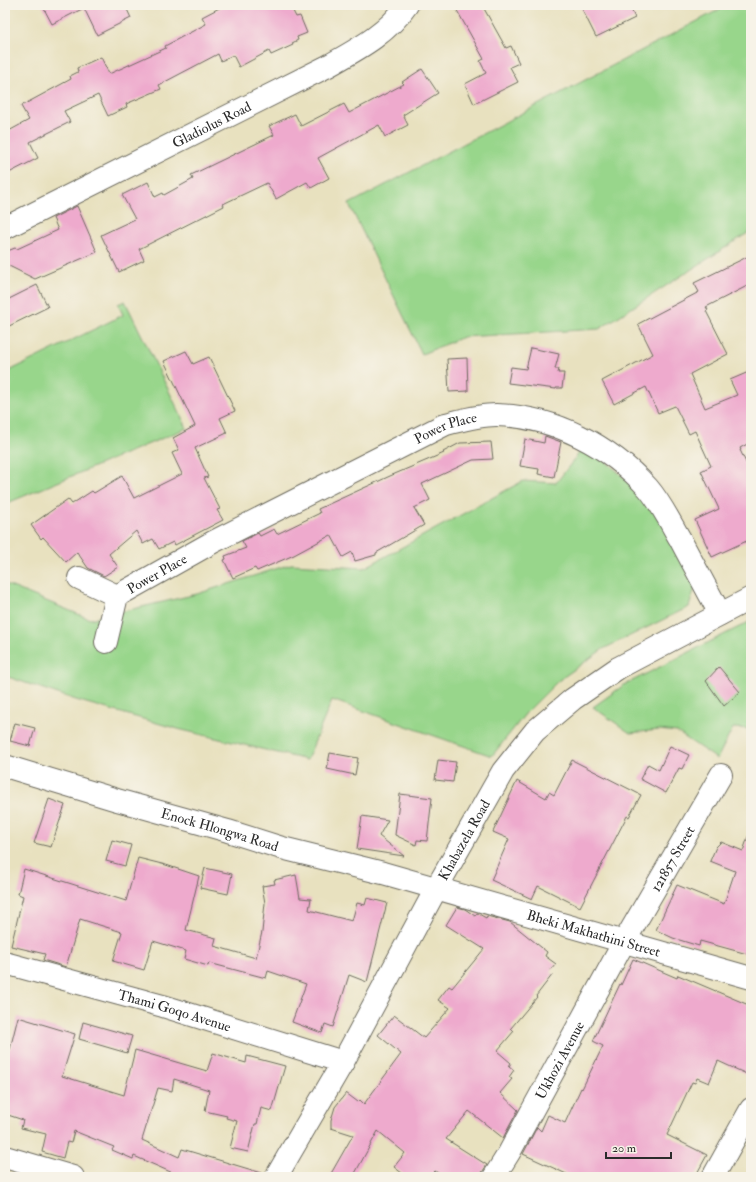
<svg xmlns="http://www.w3.org/2000/svg" width="756" height="1182" font-family="'IM FELL Double Pica',serif">
	<rect width="100%" height="100%" fill="#f7f3e8"/>
	<filter id="ink" filterUnits="userSpaceOnUse"><feTurbulence type="fractalNoise" baseFrequency=".025" numOctaves="2"/><feDisplacementMap in="SourceGraphic" scale="8" xChannelSelector="R" yChannelSelector="G"/><feConvolveMatrix kernelMatrix="1 2 1 2 8 2 1 2 1" color-interpolation-filters="sRGB"/></filter>
	<filter id="wash" filterUnits="userSpaceOnUse"><feTurbulence type="fractalNoise" baseFrequency=".012" numOctaves="4" result="noise"/><feDisplacementMap in="SourceGraphic" scale="16" xChannelSelector="R" yChannelSelector="G"/><feGaussianBlur stdDeviation="0.9" result="paint"/><feColorMatrix in="noise" values="0 0 0 0 0 0 0 0 0 0 0 0 0 0 0 0 0 1.4 0 .05"/><feComposite in="paint" operator="in"/></filter>
	<g filter="url(#wash)">
		<rect width="100%" height="100%" fill="#e8e1bf"/>
		<!-- green -->
		<path fill="#98d68b" stroke="#62805b" d="M728 5H751V231L599 329 463 337 422 354 349 204Z
			M125 301 187 428 5 504V373L123 315 118 304Z
			M586 444 651 501 696 585 689 607 603 649 558 681 526 713 492 756 332 700 307 760 178 729 76 700 5 676V584L90 619 197 594 291 564 364 568 523 481 556 483Z
			M751 621V729L733 728 717 759 677 732 659 730 630 733 593 707 624 685Z"/>
		<g id="blocks">
			<!-- building -->
			<path fill="#eeaacd" d="M42 5H125L131 18 97 35 84 8 52 24Z
				M225 5H290L296 17 300 16 307 33 297 37 298 40 292 43 293 45 271 55 269 51 239 67 233 55 221 61 218 54 159 85 161 89 126 104 127 107 108 116 98 95 64 111 70 122 30 142 38 158 5 175V133L29 120 21 106 71 79 70 76 78 72 77 68 101 57 109 74 166 48 165 46 206 24 202 17Z
				M454 5H482L506 48 511 46 519 63 510 67 518 82 474 104 465 84 486 73 480 61 484 59Z
				M580 5H629L635 18 596 37Z
				M422 69 438 93 403 115 408 125 385 137 379 125 318 158 329 178 311 188 307 182 276 199 267 183 223 204 224 206 139 249 144 260 119 272 101 235 135 219 122 195 148 182 155 197 163 193 164 195 193 179 191 175 274 135 269 126 295 114 301 126 344 104 349 113 404 84 402 82Z
				M77 206 97 252 35 279 5 264V252L15 248 17 249 58 230 53 218Z
				M751 255V284L706 307 708 310 706 311 728 354 690 374 705 408 737 395 730 380 751 371V442L740 448 741 450H740L751 473V539L712 557 695 520 719 509 701 471 711 466 695 431 689 434 675 406 658 413 646 387 614 404 602 381 653 354 638 324 699 292 694 283Z
				M37 285 48 307 5 328V301Z
				M531 348 559 354 555 369H559L558 373H564L562 388H556V389L508 383 511 367 526 369Z
				M186 351 193 364 209 357 235 411 220 418 227 433 195 448 208 477 204 478 220 509 217 510 223 520 175 545 173 542 159 549 153 539 143 544 136 531 109 554 118 567 104 576 88 568 77 552 66 562 43 537 41 539 31 525 68 499 72 504 92 491 94 493 122 476 134 498 182 474 172 453 179 450 173 438 195 426 164 361Z
				M467 358 468 391 449 392 447 359Z
				M545 436 561 442 554 477 538 474 539 469 520 466 525 439 544 443Z
				M491 442 493 459 473 460 422 484 430 500 414 508 424 525 376 553V555L355 561 352 552 343 557 331 535 294 555 257 571 255 568 233 578 224 560 226 559 225 556 246 548 242 541 258 533 260 536 274 529 277 534 320 513 318 509 390 476 444 453 443 452 460 443Z
				M719 667 740 692 724 706 706 681Z
				M15 723 35 728 30 746 10 741Z
				M670 746 689 755 682 769 679 768 666 793 640 779 648 764 659 770Z
				M330 753 358 758 355 775 327 769Z
				M438 760 456 762 453 782 435 780Z
				M572 760 641 795 629 817 627 816 580 907 538 886 532 899 491 880 509 839 493 832 517 781 546 798 549 792 554 795Z
				M400 794 432 798 427 841 417 840 416 845 395 835Z
				M49 799 65 805 51 847 34 843Z
				M362 816 388 820 379 836 404 856 357 849Z
				M749 834 751 835V955L700 941 699 946 673 938 656 930 677 885 724 904 735 871 710 861 716 847 721 842 743 851Z
				M112 840 131 845 125 866 106 861Z
				M138 858 166 865 199 876 186 930 216 938 214 946 256 958 262 932 265 903 262 886 275 884 274 880 296 875 300 898 311 899 309 910 352 921 357 903 365 905 367 898 387 903 367 982 349 975 333 1027 325 1024 322 1033 292 1022 306 984 268 971 266 978 209 963 208 966 184 959 186 951 153 941 144 970 113 961 122 932 80 919 66 967 43 960 45 954 11 946 23 896 18 894 24 869 126 901Z
				M205 868 232 874 228 894 200 888Z
				M457 907 465 909 475 916 477 913 486 918 487 916 510 922 547 952 545 956 556 964 550 971 553 974 536 996 537 997 511 1028 514 1031 497 1051 511 1063 509 1066 514 1070 509 1077 512 1079 500 1093 518 1110 503 1138 469 1111 446 1139 487 1165 479 1177H444L435 1171 429 1177H407L394 1167 405 1153 378 1131 353 1177H329L353 1135 331 1128V1120L335 1107 346 1093 358 1102 360 1100 364 1104 401 1054 378 1035 394 1015 424 1038 450 1008 438 1000 449 986 452 988 484 949 446 925Z
				M633 959 677 978 678 975 751 1006V1076L718 1061 709 1083 697 1078 695 1083 692 1082 667 1135 707 1155 695 1177H573L523 1154 537 1127 541 1131 548 1115 565 1123 581 1088 582 1089 603 1046 593 1041 620 984 621 985Z
				M18 1017 75 1034 62 1076 124 1095 135 1050 207 1071 213 1053 246 1063 247 1056 285 1066 272 1111 261 1108 257 1124H255L248 1152 230 1148 237 1121 226 1118 227 1116 205 1111 209 1090 174 1079 172 1091 158 1088 142 1140 179 1157 182 1149 262 1173 261 1177H182L134 1156 133 1159 112 1150 114 1147 74 1131 71 1143 67 1142 63 1158 42 1152 46 1134 21 1128 23 1120 5 1114V1048L10 1049Z
				M83 1022 132 1036 127 1053 79 1039Z"/>
		</g>
	</g>
	<g filter="url(#ink)">
		<use href="#blocks" fill-opacity="0" stroke="#6d6b5f" stroke-width="1"/>
		<g fill="none" stroke-linecap="round" stroke-linejoin="round">
			<defs>
				<g id="street">
					<path id="s1" d="M5 228 328 66C358 49 387 34 407 5"/>
					<path d="M79 578 117 596"/>
					<path id="s2" d="M106 642 117 596 213 542 446 424C462 420 479 415 496 415 554 416 610 446 648 488 661 503 670 522 680 539 693 564 707 589 720 614"/>
					<path id="s3" d="M5 766 117 800 228 831 282 848 383 873 751 978"/>
					<path id="s4" d="M5 963 163 1006 343 1062"/>
					<path d="M5 1157 73 1177"/>
					<path id="s5" d="M276 1177 343 1062 436 889 503 771 535 731 573 699 618 668 751 598"/>
					<path id="s6" d="M494 1177 509 1153 624 942 721 775"/>
					<path d="M713 1177 751 1109"/>
				</g>
			</defs>
			<!-- street casing -->
			<use href="#street" stroke="#6d6b5f" stroke-width="24"/>
			<!-- street -->
			<use href="#street" stroke="#fff" stroke-width="22"/>
		</g>
	</g>
	<g text-anchor="middle" dominant-baseline="central" stroke-width="3.5" stroke-linejoin="round" paint-order="stroke">
		<!-- street labels -->
		<g font-size="14" fill="#2b2b2b" stroke="#f7f3e8">
			<text stroke="none"><textPath href="#s1" startOffset="231">Gladiolus Road</textPath></text>
			<text stroke="none"><textPath href="#s2" startOffset="417">Power Place</textPath></text>
			<text stroke="none"><textPath href="#s2" startOffset="93">Power Place</textPath></text>
			<text stroke="none"><textPath href="#s3" startOffset="224">Enock Hlongwa Road</textPath></text>
			<text stroke="none"><textPath href="#s5" startOffset="386">Khabazela Road</textPath></text>
			<text stroke="none"><textPath href="#s6" startOffset="365">121857 Street</textPath></text>
			<text stroke="none"><textPath href="#s3" startOffset="612">Bheki Makhathini Street</textPath></text>
			<text stroke="none"><textPath href="#s4" startOffset="176">Thami Goqo Avenue</textPath></text>
			<text stroke="none"><textPath href="#s6" startOffset="134">Ukhozi Avenue</textPath></text>
		</g>
	</g>
	<!-- margin -->
	<rect width="756" height="1182" fill="none" stroke="#f7f3e8" stroke-width="20"/>
	<!-- scale -->
	<path d="M606 1152v6h65v-6" fill="none" stroke="#2b2b2b" stroke-width="2"/>
	<text x="612" y="1152" font-size="12" fill="#2b2b2b" stroke="#f7f3e8" stroke-width="3" paint-order="stroke">20 m</text>
</svg>
